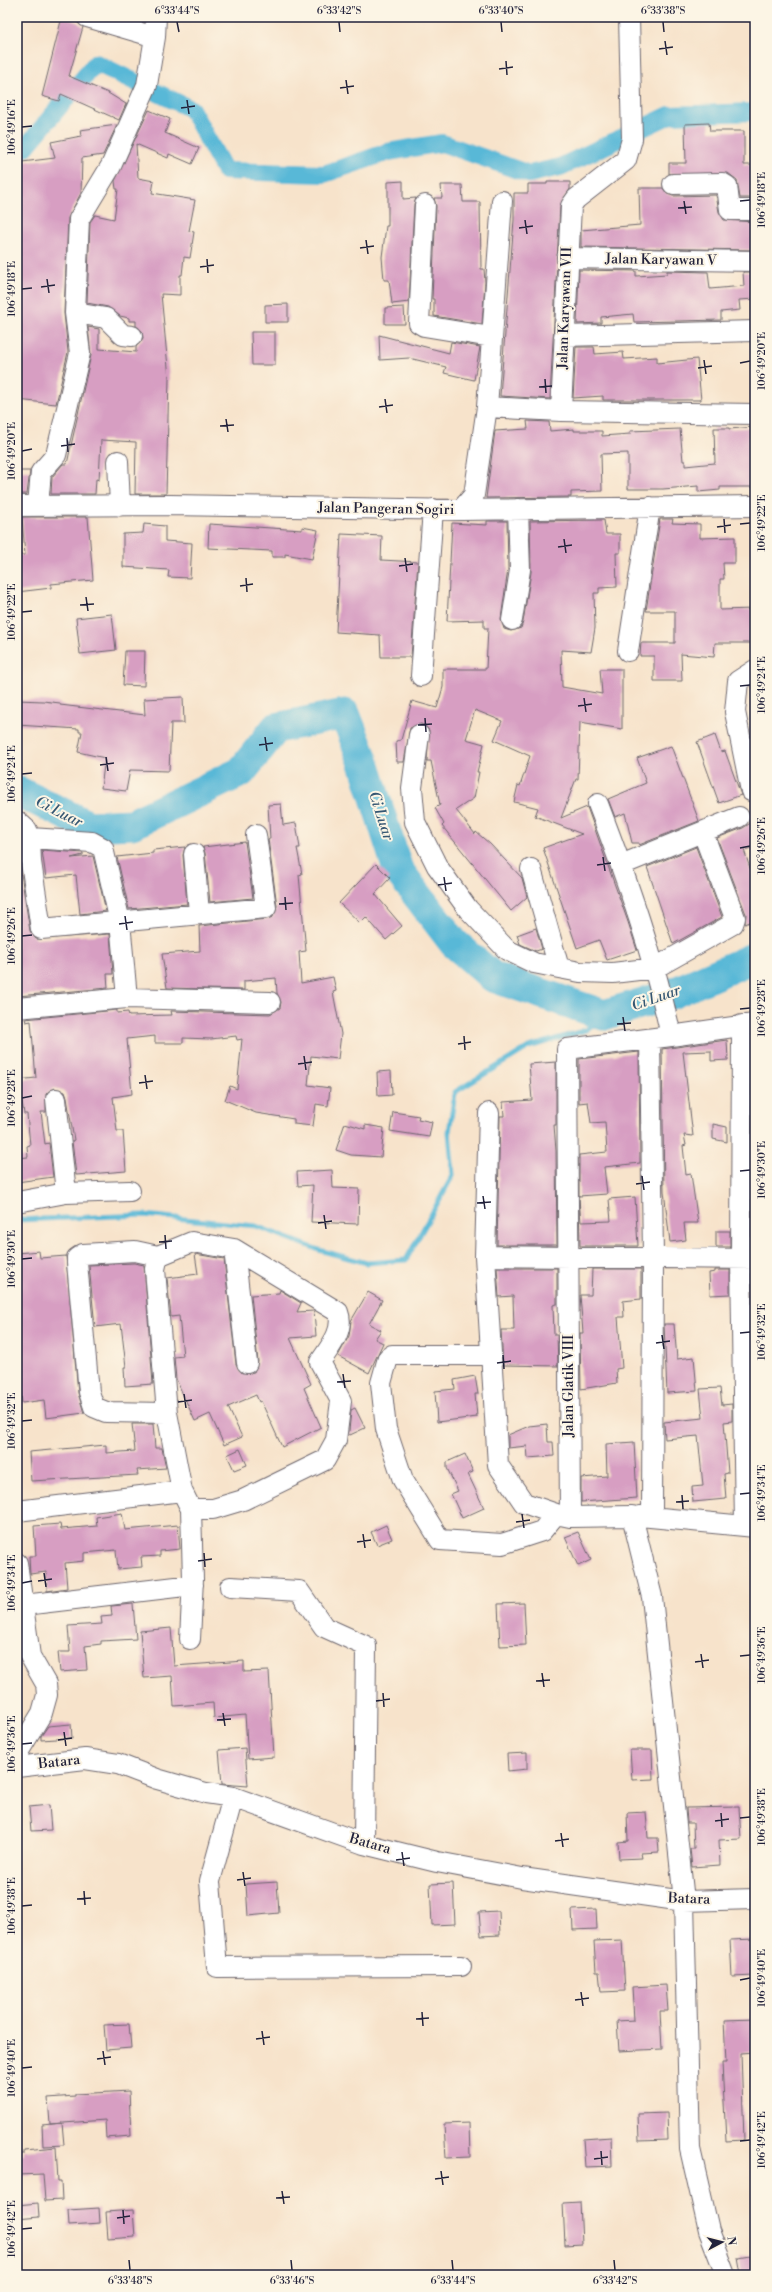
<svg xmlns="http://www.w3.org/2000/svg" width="772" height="2292" font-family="'Libre Bodoni',serif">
	<rect width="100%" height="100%" fill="#fcf5e5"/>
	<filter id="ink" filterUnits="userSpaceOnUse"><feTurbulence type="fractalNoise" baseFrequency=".025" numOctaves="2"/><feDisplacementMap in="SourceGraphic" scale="8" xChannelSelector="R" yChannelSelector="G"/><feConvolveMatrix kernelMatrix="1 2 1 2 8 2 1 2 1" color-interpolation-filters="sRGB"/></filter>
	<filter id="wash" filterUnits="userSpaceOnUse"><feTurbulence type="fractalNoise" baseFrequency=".012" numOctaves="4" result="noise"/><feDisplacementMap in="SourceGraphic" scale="16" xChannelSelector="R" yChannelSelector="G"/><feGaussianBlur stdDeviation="0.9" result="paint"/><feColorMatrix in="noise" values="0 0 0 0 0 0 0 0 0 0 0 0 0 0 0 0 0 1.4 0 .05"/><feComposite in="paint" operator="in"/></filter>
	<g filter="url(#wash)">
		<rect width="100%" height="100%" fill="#f7e3cb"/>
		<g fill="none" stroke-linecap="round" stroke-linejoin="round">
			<!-- stream -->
			<path stroke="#59b8d7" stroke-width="5" d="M17 1220 144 1215 256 1226 319 1250 367 1263 406 1260 453 1175 449 1132 455 1092 529 1047 586 1030 604 1015"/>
			<!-- canal -->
			<path stroke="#59b8d7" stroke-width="18" d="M17 149 25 148 96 63 191 109 225 171 324 174 388 152 442 143 529 174 560 167 670 115 755 112"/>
			<!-- river -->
			<path stroke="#59b8d7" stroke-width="31" d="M17 791 89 826 132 824 241 772 276 728 345 714 363 760 398 870 454 943 493 977 604 1015 671 994 755 957"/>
		</g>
		<g id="blocks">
			<!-- building -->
			<path fill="#d79ec2" d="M62 17 77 22 83 27 69 76 108 93 126 104 119 120 61 94 59 101 42 96Z
				M149 110 170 119 165 133 199 148 192 164 169 154 168 158 136 144 138 178 154 181 152 193 195 200 189 231 194 232 190 258 184 257 182 275H180V295L161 294 169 378 166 494H135L136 442 101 440 99 480 96 479 95 494H51L52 477 63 464H67L91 355 88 327 99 329V349L136 352V347L143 338 142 331 136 326V321H129V318L120 316 108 307 87 303 90 222 95 215 114 219 118 189H116L115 181Z
				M709 123 710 131H744V165H755V198H740L737 180 728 173 669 174V163H686L685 124Z
				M117 125 103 155 82 158 81 193 68 218 64 313 68 352 56 404 17 400V180L22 162 55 158 51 142 81 136 80 130Z
				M403 181V199L416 198 414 204 409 302 392 304 389 280H384L382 257 386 226H388V182Z
				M547 182H570V189L560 205 550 399 500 396 514 220V193H528V184H547Z
				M441 185H462L463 202H480L481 269H484L485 282 482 324 434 316V299H432L436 206 434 198H442Z
				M639 188H663L667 194 673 196 716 195 719 212 724 220 755 222V250L581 247V230L640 225Z
				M579 270 636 271V276L667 274V271L708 272 710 289 744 286 743 272H755V299L739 300 740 310 721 312V320L634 322 633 314 601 317V323L577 324Z
				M288 304V322H265V305Z
				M404 307 405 324H385V308Z
				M251 332H275V365H252Z
				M379 335 449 353 451 342 480 347 474 380 444 373 446 367 409 358 380 360Z
				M576 347H594L595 354 623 352 624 359 657 357V363L697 359 701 400H603V396L573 398Z
				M527 421 549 422 550 431 574 429V431H602V436L630 434V431L680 429 683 461H685V466L715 463 714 428H729V429L755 427V487H720V490L698 492V486L663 489H628V453L601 454 602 491 571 492V497L486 498 495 431 528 429Z
				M17 471H30L27 494H17Z
				M22 517H88L93 580 51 584V588L17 592V555H25Z
				M660 519H673L672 523 700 524V538L735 537V563H723L724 579H720V610L753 609V643H715L714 657 681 654 682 681H654V656H640L641 643H675V611H646Z
				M604 520 606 534H620V553H616L617 587 599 588V593H594L595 628 591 652 561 650 562 687 602 694 600 669H622V729L580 722 578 779H576L561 818 587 807 628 922 637 950 607 960 599 940 577 948 543 848 582 834 535 816 538 808 514 802 518 785 520 786 530 756 494 740 502 721 475 710 466 739 484 744 477 772H479L474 798 456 810 475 834 476 832 490 844 522 878 527 897 511 911 442 826 444 824 435 808 440 805 431 761H427L429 730 421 724 410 728 404 762H397L396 741 401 740 412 701 437 708 443 687V669H486L488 628H484V620L447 621 452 523 487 525V521H507L508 569 501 619 504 629 511 631 521 628 523 622 531 572 530 521Z
				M144 524 165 526V541L192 543 190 578 168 577 169 570 123 567V534L143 533Z
				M209 524 302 530V527L318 530 312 559 285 554V557H272V551L208 548Z
				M341 534 382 536 381 560 418 562 411 657H381L380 635 336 632Z
				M112 614 116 650 80 654 76 618Z
				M125 651H145L144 686 123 685Z
				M183 697 184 723H171L169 771 130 770 126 791 101 788 105 758 78 752 82 732H79V729L17 725V700L43 701 60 703V705L145 715 144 699Z
				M715 735 721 752 725 751 741 795 719 803 697 742Z
				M671 746 699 821 639 845V843H632L625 813 615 817 608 799 646 783 637 758Z
				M281 804 283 825 296 823 300 848H297L302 874 299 875 306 951 299 952 301 983 333 977 336 991 333 992 341 1034 338 1059 311 1056 308 1085 330 1088 328 1106 316 1104 313 1126 294 1124V1119L256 1113 225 1100 230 1086 237 1089 242 1039 237 1040 236 1036 211 1039 183 1038V1043H155V1036L127 1039 132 1094 113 1097 117 1131H123L126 1171 76 1175 72 1141 74 1140 67 1098 65 1092 55 1088 46 1094V1112H41L45 1144 49 1143 53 1177 17 1182V1158L28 1157 27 1146 30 1145 27 1114H24L21 1094H17V1080L36 1078 31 1021 26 1022 25 1019 117 1010V1013L128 1012 129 1016 172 1015 171 1011 270 1014 280 1008 281 1002 277 993 276 978 244 981V990L167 988 162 954 200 951 199 926 267 919 273 917 277 906 268 839H270L268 805Z
				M755 820V847L744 850 755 883V920L745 924 746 914 717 838 743 828Z
				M245 842 253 898 210 902 205 853 203 847Z
				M185 847 183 855 187 904 129 909 117 857 153 853V850Z
				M696 847 722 917 673 944 647 867Z
				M19 848 20 863H17V849Z
				M42 850 83 853V855L71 858 93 856 106 911 80 914 76 875 46 878Z
				M376 864 390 878 375 894 402 926 386 940 366 917 360 923 339 903Z
				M17 874H21L30 931 36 939 110 934 113 974H107L108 988 17 996Z
				M536 928 542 949 536 951 520 944 517 935Z
				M727 1040 728 1060 711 1061V1051L683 1052 693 1136 684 1135 686 1145 683 1146 686 1175 691 1174 698 1223H684L686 1240 670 1242 664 1191 662 1049Z
				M639 1052 640 1163 604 1167 607 1194 579 1196V1155L607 1152 605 1122 591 1123 588 1102 579 1103V1059Z
				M556 1062V1125H554L556 1151 557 1245H497L500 1116H504L503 1102 532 1100 529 1064Z
				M391 1071 392 1095 378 1096 377 1072Z
				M393 1112 419 1116 418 1119 432 1122 429 1137 390 1131Z
				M345 1123 365 1129V1125L384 1128 381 1157 351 1155 336 1150Z
				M713 1124 727 1127V1142L713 1139Z
				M332 1170 333 1188 359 1189 358 1224 311 1222 313 1185 298 1186 297 1172Z
				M635 1197 638 1246H580L579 1199 581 1222 611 1221 609 1199Z
				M716 1231H730V1247H716Z
				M39 1251 40 1258 66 1256 78 1393 84 1413 46 1418 44 1400 22 1403 17 1357V1253Z
				M195 1254 224 1259 236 1364 242 1373 254 1372 258 1362 251 1295 279 1293 280 1290 301 1303 297 1312 314 1311 316 1336 290 1338 311 1384 304 1388 321 1427 282 1447 261 1401 259 1402 256 1395 228 1407 242 1437 224 1445 210 1414 195 1421 176 1379 174 1357 183 1356 179 1316 171 1317 167 1278 198 1274Z
				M134 1263 144 1265 153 1384 125 1386 124 1367H126L121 1324 95 1327 89 1265Z
				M497 1268H557V1304L553 1305 554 1335H557L558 1366 503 1365 501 1330H514L513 1296 499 1297Z
				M592 1269H641V1299L623 1301 624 1317H618L622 1368 616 1369 617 1383 581 1389 580 1333H583L580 1295H591Z
				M715 1270H730V1294L710 1295 709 1273 715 1272Z
				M368 1292 382 1300 369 1324 381 1330 375 1339 383 1343 369 1373 338 1356 349 1336 351 1321Z
				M664 1324H674L677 1359 694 1357 697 1391 667 1393Z
				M475 1376 478 1394H475L477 1417 437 1422 435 1391 455 1389 454 1380Z
				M720 1388 722 1405 732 1404V1421L724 1422 728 1473 724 1474 726 1499 693 1502 692 1487 703 1486 698 1436 665 1439 664 1422 703 1418 700 1389Z
				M355 1408 365 1428 350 1435 349 1431 351 1410Z
				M132 1424H153L155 1448H162L166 1468 137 1470 138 1475 31 1481 29 1452 106 1445V1453L135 1451Z
				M547 1424 548 1442H553L554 1456 528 1458 527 1446 508 1448V1435L529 1426Z
				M634 1442 637 1498 581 1502V1478L607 1476 606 1444Z
				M240 1449 247 1465 234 1470 227 1455Z
				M465 1454 473 1472 468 1474 484 1508 462 1518 451 1494 458 1491 447 1468V1462Z
				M122 1513 125 1530 178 1525 180 1549 160 1551V1556L141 1557 142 1567 118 1569 116 1550 84 1553V1561L65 1563 67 1588 47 1591 46 1572 30 1574 29 1556H36L34 1526 60 1524 61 1529 97 1526 96 1517Z
				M386 1525 392 1539 377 1545 371 1532Z
				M578 1532 591 1560 578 1566 565 1537Z
				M524 1603 526 1645 500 1646 498 1604Z
				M133 1604 136 1639 101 1641V1644L85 1646 87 1670 60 1672 58 1652H70L68 1626 102 1624 101 1617 112 1616 111 1606Z
				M171 1628 174 1666 244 1661V1672L269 1671 274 1757 248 1759 245 1715 214 1718 213 1703 174 1706 172 1676 144 1678 140 1631Z
				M71 1724 72 1738 41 1740V1736L48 1726Z
				M245 1748 248 1786 222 1784 219 1750Z
				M630 1750H652L653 1779 632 1780Z
				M527 1753V1769L508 1771 507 1754Z
				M49 1805 51 1830 31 1831 29 1807Z
				M739 1807 741 1839 719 1840 720 1865 692 1867 690 1849H694L693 1823H687L686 1808Z
				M646 1812 648 1838H658L659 1852 641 1853 642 1858 619 1859 618 1842 628 1841 627 1813Z
				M277 1882 279 1913 248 1916 246 1884Z
				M453 1883 455 1924 432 1925 430 1884Z
				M596 1909 597 1929 573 1930 572 1910Z
				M499 1911 500 1935 481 1936 479 1912Z
				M755 1939V1976L732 1977 730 1940Z
				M622 1940 625 1991 601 1992 599 1972H596L594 1941Z
				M666 1985 668 2011H660L662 2049 619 2051 617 2021 634 2020 632 1987Z
				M755 2019V2052L741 2053 744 2140 726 2141 722 2063H726L724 2020Z
				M129 2024 131 2048 106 2050 104 2025Z
				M129 2091 131 2136 106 2138 105 2120 50 2124 48 2098 75 2096V2094Z
				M667 2113 668 2140 639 2141 638 2114Z
				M62 2123 64 2145 43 2146 42 2125Z
				M469 2123 470 2157 446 2158 444 2124Z
				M611 2137 612 2166 585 2167 583 2139Z
				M56 2147 58 2181H61L62 2200 45 2201 43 2174 17 2175V2154H24V2150Z
				M580 2202 582 2244 565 2245 563 2203Z
				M38 2203 39 2217 17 2219V2205Z
				M99 2208 100 2223 69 2225 68 2210Z
				M133 2210 135 2237 108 2239 106 2212Z
				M755 2255V2275H741L738 2258Z"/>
		</g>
	</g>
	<g filter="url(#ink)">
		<use href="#blocks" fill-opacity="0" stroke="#6d666d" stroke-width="1"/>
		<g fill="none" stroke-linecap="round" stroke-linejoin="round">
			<defs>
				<path id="minor" d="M87 17 155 37
					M673 184 722 183 727 186 730 210H755
					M425 205 419 323 424 326 491 337
					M567 258 755 261
					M75 313 106 318 123 335 132 336
					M564 336 755 331
					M487 407 561 411 755 414
					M561 411 571 206 576 199 626 160 632 139 629 17
					M118 461 120 506
					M38 505 41 472 56 455 80 353 75 313 79 219 111 166 147 85 155 37 156 17
					M17 506 170 505 461 510 755 506
					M461 510 474 495 487 407 502 201
					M512 620 520 570 518 509
					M628 651 650 507
					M421 676 433 509
					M419 735 412 788 415 822 437 866 468 909 507 950 534 963 559 968 580 972 613 973 655 968 733 924 735 918 703 833
					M751 791 735 712 738 681 755 670
					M17 821 27 830 30 838 31 862 41 929 266 908 256 835
					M194 854 199 913
					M621 865 739 817
					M531 869 559 968
					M127 998 270 1002
					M17 1008 127 998 120 922 103 848 92 842 30 838
					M742 1025 741 1260 745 1526
					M671 1036 754 1024
					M650 1039 653 1257 652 1517
					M56 1099 66 1193
					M489 1113 485 1256 498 1465 524 1503 556 1514 570 1517 632 1516 652 1597 684 1901 690 2149 709 2231 726 2275
					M17 1202 66 1193 130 1191
					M234 1249 247 1363
					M158 1256 135 1251 83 1254 77 1258V1263L89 1392 94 1407 106 1412 167 1413
					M485 1256 755 1259
					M491 1355H392L388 1358 381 1383 386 1429 403 1480 440 1540 502 1544 542 1531 556 1514
					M17 1511 182 1491 167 1413 155 1269 158 1256 192 1242 234 1249 338 1312C345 1330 330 1347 320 1362L341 1401 336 1440 325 1460 243 1500 213 1509H191L182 1491
					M640 1516 755 1527
					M570 1517 567 1049 671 1036C654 956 627 880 598 804
					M17 1563 30 1656 46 1684 47 1695 42 1713 17 1754
					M230 1587 299 1591 324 1627 366 1646 364 1844
					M24 1605 193 1585
					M190 1639 193 1579 191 1509
					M17 1767 85 1759 118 1764 157 1779 206 1793 233 1797 364 1844 437 1862 522 1878 684 1901 755 1899
					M233 1797 210 1881 217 1967 461 1966"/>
			</defs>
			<!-- minor casing -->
			<use href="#minor" stroke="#6d666d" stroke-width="22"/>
			<!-- minor -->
			<use href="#minor" stroke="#fff" stroke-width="20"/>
		</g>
	</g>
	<!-- ticks -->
	<path fill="none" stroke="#22223b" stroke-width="1.5" d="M177 22 179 32M339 22 340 32M501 22 502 32M663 22 664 32M665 41 667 55M659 49 673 47M506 61 507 75M499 69 513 67M346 80 348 94M340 88 354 86M187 100 189 114M181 108 195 106M22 127 32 126M684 201 686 214M740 201 750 200M678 208 692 207M525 220 527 234M519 228 533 226M366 240 368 254M360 248 374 246M207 259 208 273M200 267 214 265M47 279 49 293M41 287 55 285M22 289 32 288M704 360 706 374M740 363 750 361M698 368 712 366M545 379 546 393M539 387 552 386M385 399 387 413M379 407 393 405M226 419 228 432M220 426 234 425M67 438 68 452M61 446 75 444M22 451 32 449M724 519 725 533M740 524 750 523M717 527 731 525M564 539 566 553M558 547 572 545M405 558 407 572M399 566 413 564M246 578 247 592M240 586 253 584M86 597 88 611M80 605 94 604M22 612 32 611M740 686 750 685M584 698 586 712M578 706 592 704M425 718 426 732M418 725 432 724M265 737 267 751M259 745 273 743M106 757 108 771M100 765 114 763M22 774 32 773M740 848 750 846M603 857 605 871M597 865 611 863M444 877 446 891M438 885 452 883M285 897 286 910M279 904 293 903M125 916 127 930M119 924 133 922M22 936 32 935M740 1009 750 1008M623 1017 625 1031M617 1024 631 1023M464 1036 465 1050M458 1044 471 1042M304 1056 306 1070M298 1064 312 1062M145 1075 147 1089M139 1083 153 1081M22 1098 32 1096M740 1171 750 1170M642 1176 644 1190M636 1184 650 1182M483 1196 485 1209M477 1203 491 1202M324 1215 326 1229M318 1223 332 1221M165 1235 166 1249M159 1242 172 1241M22 1259 32 1258M740 1333 750 1332M662 1335 664 1349M656 1343 670 1341M503 1355 504 1369M497 1363 511 1361M343 1374 345 1388M337 1382 351 1381M184 1394 186 1408M178 1402 192 1400M22 1421 32 1420M740 1494 750 1493M682 1495 683 1509M676 1502 689 1501M522 1514 524 1528M516 1522 530 1520M363 1534 365 1548M357 1542 371 1540M204 1553 205 1567M198 1561 212 1559M44 1573 46 1587M38 1581 52 1579M22 1583 32 1581M701 1654 703 1668M740 1656 750 1655M695 1662 709 1660M542 1673 544 1687M536 1681 550 1680M383 1693 384 1707M376 1701 390 1699M223 1713 225 1726M217 1720 231 1719M64 1732 66 1746M58 1740 72 1738M22 1744 32 1743M721 1813 722 1827M740 1818 750 1817M715 1821 729 1819M561 1833 563 1847M555 1841 569 1839M402 1852 404 1866M396 1860 410 1858M243 1872 245 1886M237 1880 251 1878M84 1891 85 1905M77 1899 91 1898M22 1906 32 1905M740 1980 750 1978M581 1992 583 2006M575 2000 589 1998M422 2012 423 2026M416 2019 429 2018M262 2031 264 2045M256 2039 270 2037M103 2051 105 2065M97 2059 111 2057M22 2068 32 2067M740 2141 750 2140M601 2151 602 2165M594 2159 608 2157M441 2171 443 2185M435 2179 449 2177M282 2191 284 2204M276 2198 290 2197M123 2210 124 2224M117 2218 130 2216M22 2229 32 2228M129 2260 130 2270M291 2260 292 2270M452 2260 453 2270M614 2260 615 2270"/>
	<g text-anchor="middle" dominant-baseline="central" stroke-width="4" stroke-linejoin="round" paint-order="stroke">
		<!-- street labels -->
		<g font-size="14" fill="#22223b" stroke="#fcf5e5">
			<text transform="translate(661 260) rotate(1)">Jalan Karyawan V</text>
			<text transform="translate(565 308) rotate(-88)">Jalan Karyawan VII</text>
			<text transform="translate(386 509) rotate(1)">Jalan Pangeran Sogiri</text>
			<text transform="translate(569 1386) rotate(-90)">Jalan Glatik VIII</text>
			<text transform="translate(59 1762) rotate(-6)">Batara</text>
			<text transform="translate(370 1844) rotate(16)">Batara</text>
			<text transform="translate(689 1899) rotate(2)">Batara</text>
		</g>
		<!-- water labels -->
		<g font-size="15" font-style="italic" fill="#355672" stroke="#fcf5e5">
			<text transform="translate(59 812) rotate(27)">Ci Luar</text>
			<text transform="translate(381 816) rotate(72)">Ci Luar</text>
			<text transform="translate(656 998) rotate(-19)">Ci Luar</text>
		</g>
	</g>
	<!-- margin -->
	<rect width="772" height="2292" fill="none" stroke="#fcf5e5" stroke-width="44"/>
	<!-- north arrow -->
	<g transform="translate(722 2242) rotate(83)" stroke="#fcf5e5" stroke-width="3" paint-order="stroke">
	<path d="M0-3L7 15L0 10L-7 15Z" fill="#22223b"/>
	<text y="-6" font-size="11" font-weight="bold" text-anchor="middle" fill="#22223b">N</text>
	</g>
	<rect x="22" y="22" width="728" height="2248" fill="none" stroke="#22223b" stroke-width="1.5"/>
	<g font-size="10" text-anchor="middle" fill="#22223b">
		<text x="177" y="14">6°33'44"S</text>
		<text x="339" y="14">6°33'42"S</text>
		<text x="501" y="14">6°33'40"S</text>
		<text x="663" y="14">6°33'38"S</text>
		<text transform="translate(11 127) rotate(-90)" y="4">106°49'16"E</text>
		<text transform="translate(761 200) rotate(-90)" y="4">106°49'18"E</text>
		<text transform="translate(11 289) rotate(-90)" y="4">106°49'18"E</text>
		<text transform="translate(761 361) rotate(-90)" y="4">106°49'20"E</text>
		<text transform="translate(11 451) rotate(-90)" y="4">106°49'20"E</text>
		<text transform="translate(761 523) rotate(-90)" y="4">106°49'22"E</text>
		<text transform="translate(11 612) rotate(-90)" y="4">106°49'22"E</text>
		<text transform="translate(761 685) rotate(-90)" y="4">106°49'24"E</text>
		<text transform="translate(11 774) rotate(-90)" y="4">106°49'24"E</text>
		<text transform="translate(761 846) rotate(-90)" y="4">106°49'26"E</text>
		<text transform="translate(11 936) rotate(-90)" y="4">106°49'26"E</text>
		<text transform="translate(761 1008) rotate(-90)" y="4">106°49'28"E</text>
		<text transform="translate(11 1098) rotate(-90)" y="4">106°49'28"E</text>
		<text transform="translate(761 1170) rotate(-90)" y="4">106°49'30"E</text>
		<text transform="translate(11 1259) rotate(-90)" y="4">106°49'30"E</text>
		<text transform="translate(761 1332) rotate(-90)" y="4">106°49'32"E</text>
		<text transform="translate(11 1421) rotate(-90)" y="4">106°49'32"E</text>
		<text transform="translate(761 1493) rotate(-90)" y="4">106°49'34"E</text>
		<text transform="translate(11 1583) rotate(-90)" y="4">106°49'34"E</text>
		<text transform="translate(761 1655) rotate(-90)" y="4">106°49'36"E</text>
		<text transform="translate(11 1744) rotate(-90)" y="4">106°49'36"E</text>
		<text transform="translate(761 1817) rotate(-90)" y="4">106°49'38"E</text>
		<text transform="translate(11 1906) rotate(-90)" y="4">106°49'38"E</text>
		<text transform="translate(761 1978) rotate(-90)" y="4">106°49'40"E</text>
		<text transform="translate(11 2068) rotate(-90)" y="4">106°49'40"E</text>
		<text transform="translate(761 2140) rotate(-90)" y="4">106°49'42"E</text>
		<text transform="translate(11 2229) rotate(-90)" y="4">106°49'42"E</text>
		<text x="130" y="2284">6°33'48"S</text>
		<text x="292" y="2284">6°33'46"S</text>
		<text x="453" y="2284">6°33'44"S</text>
		<text x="615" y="2284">6°33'42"S</text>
	</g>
</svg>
